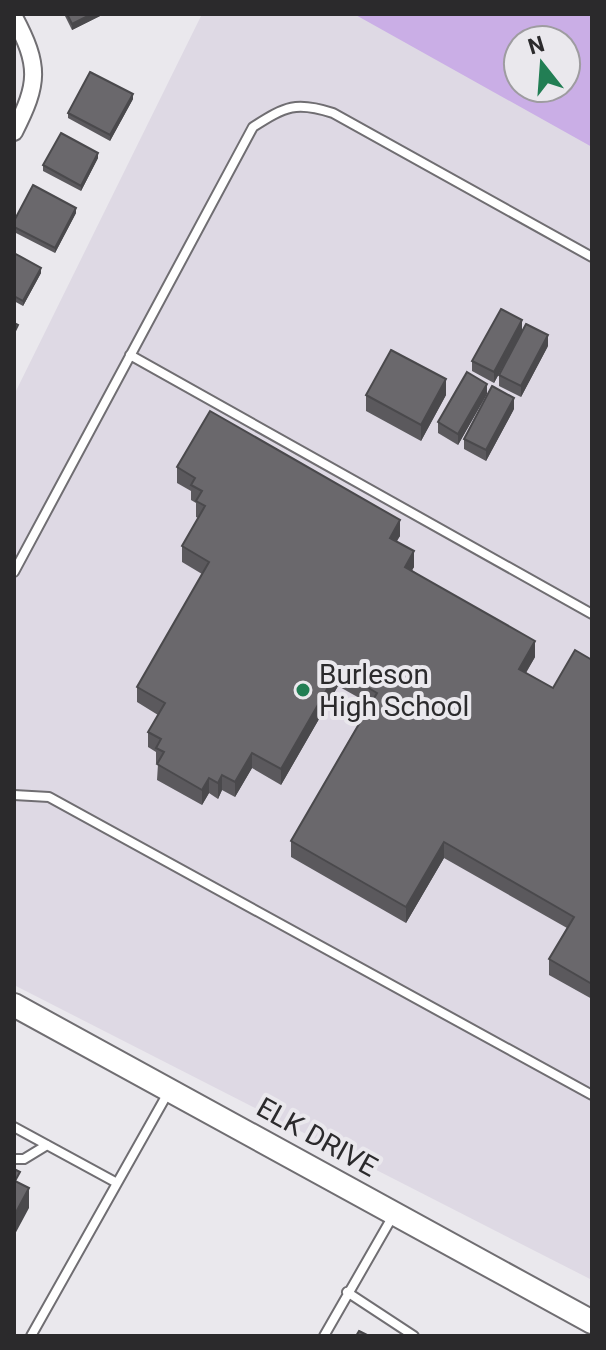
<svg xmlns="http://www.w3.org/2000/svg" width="606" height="1350" font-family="Roboto,sans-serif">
	<rect width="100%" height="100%" fill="#eae8ed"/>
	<!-- built -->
	<path fill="#ded9e4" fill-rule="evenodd" d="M202 14H592V1280L14 985V395ZM518 40H566V88H518Z"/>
	<!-- green -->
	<path fill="#caaee6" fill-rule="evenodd" d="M354 14H592V147ZM518 40H566V88H518Z"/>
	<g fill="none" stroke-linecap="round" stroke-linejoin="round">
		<defs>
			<path id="lane" d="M130 355 592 614
				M14 572 253 127C286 106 296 101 333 113L592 257
				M14 795 49 797 592 1095
				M14 1127 117 1183
				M14 1159H24L47 1145
				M347 1292 414 1336
				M31 1336 169 1091
				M324 1336 394 1214"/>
			<path id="street" d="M14 17C40 66 39 83 14 132"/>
			<path id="secondary" d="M14 1005 592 1322"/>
		</defs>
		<!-- lane casing -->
		<use href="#lane" stroke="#706e72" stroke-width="12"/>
		<!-- street casing -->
		<use href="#street" stroke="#706e72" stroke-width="20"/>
		<!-- secondary casing -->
		<use href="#secondary" stroke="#706e72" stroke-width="26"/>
		<!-- lane -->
		<use href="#lane" stroke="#fff" stroke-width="8"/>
		<!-- street -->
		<use href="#street" stroke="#fff" stroke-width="16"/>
		<!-- secondary -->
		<use href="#secondary" stroke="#fff" stroke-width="22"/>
	</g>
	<!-- wall -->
	<path fill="#5b595d" d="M64 14H104L72 30Z
		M133 99 110 141 68 118V113Z
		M98 158 81 191 43 171V165Z
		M76 213 55 253 14 232V221Z
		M14 253 41 273 23 306 14 301Z
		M522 331 494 383 472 371V361Z
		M548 346 521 397 499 386V375Z
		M487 394 458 445 438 433V422Z
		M366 395H446L421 441 366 411Z
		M514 409 486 461 464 449V439Z
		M177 467 400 536 396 541 414 567 412 570 535 657 526 673 553 688 592 660V999L549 975V959L567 928 444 858 406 923 291 857V841L370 704 338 686 281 785 252 768 235 797 222 790 218 799 209 793 202 805 157 780 158 764 156 763V752L148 747V732L158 715 137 702V687L202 574 182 562V546L198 518 196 517V503L191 500V491L177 483Z"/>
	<!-- shaded-wall -->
	<path fill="#4a494c" d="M92 14H104L72 30V24Z
		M133 94V99L110 141V135Z
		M98 153V158L81 191V186Z
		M76 208V213L55 253V248Z
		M41 268V273L23 306V301Z
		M522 320V331L494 383V372Z
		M548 335V346L521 397V386Z
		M446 379V395L421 441V425Z
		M487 384V394L458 445V434Z
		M514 398V409L486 461V450Z
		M400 520V536L390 553V538Z
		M414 551V567L405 582V567Z
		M535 641V657L519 684V669Z
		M338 670V686L281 785V769Z
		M252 753V768L235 797V782Z
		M222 775V790L218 799V783Z
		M209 778V793L202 805V790Z
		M444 842V858L406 923V907Z
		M29 1188V1208L14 1236V1216Z"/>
	<!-- building -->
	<path fill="#6a686c" stroke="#4a494c" stroke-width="2" d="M67 14H92L72 24Z
		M90 72 133 94 110 135 68 113Z
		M61 133 98 153 81 186 43 165Z
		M33 185 76 208 55 248 14 227V221Z
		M14 253 41 268 23 301 14 296Z
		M501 309 522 320 494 372 472 361Z
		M14 323 18 325 14 333Z
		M526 324 548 335 521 386 499 375Z
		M391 350 446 379 421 425 366 395Z
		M467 372 487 384 458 434 438 422Z
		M492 386 514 398 486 450 464 439Z
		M210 411 400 520 390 538 414 551 405 567 535 641 519 669 553 688 575 650 592 660V984L549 959 574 917 444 842 406 907 291 841 377 693 338 670 281 769 252 753 235 782 222 775 218 783 209 778 202 790 157 764 164 752 156 748 161 739 148 732 165 703 137 687 209 562 182 546 205 506 196 501 202 491 191 485 195 478 177 467Z
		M14 1169 20 1172 15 1181 29 1188 14 1216Z
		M359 1331 369 1336H356Z"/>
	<!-- markers -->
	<circle fill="#227e54" stroke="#eae8ed" stroke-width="3" cx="303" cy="690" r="8"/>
	<g text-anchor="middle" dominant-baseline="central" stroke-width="8" stroke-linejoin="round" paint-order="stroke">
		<!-- poi labels -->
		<g font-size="28" fill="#2b2a2c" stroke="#eae8ed" text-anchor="start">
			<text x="319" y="674">Burleson<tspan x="319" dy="32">High School</tspan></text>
		</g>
		<!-- street labels -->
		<g font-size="28" fill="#2b2a2c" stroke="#eae8ed">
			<text transform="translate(317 1137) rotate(29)">ELK DRIVE</text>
		</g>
	</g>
	<!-- border -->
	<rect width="606" height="1350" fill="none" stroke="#2b2a2c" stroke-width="32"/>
	<!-- north arrow -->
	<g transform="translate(542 64) rotate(343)"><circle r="38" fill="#eae8ed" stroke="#9e9ca0" stroke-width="2"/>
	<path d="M0-6L14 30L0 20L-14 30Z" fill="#227e54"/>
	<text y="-12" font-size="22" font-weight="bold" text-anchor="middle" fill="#2b2a2c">N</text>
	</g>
</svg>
